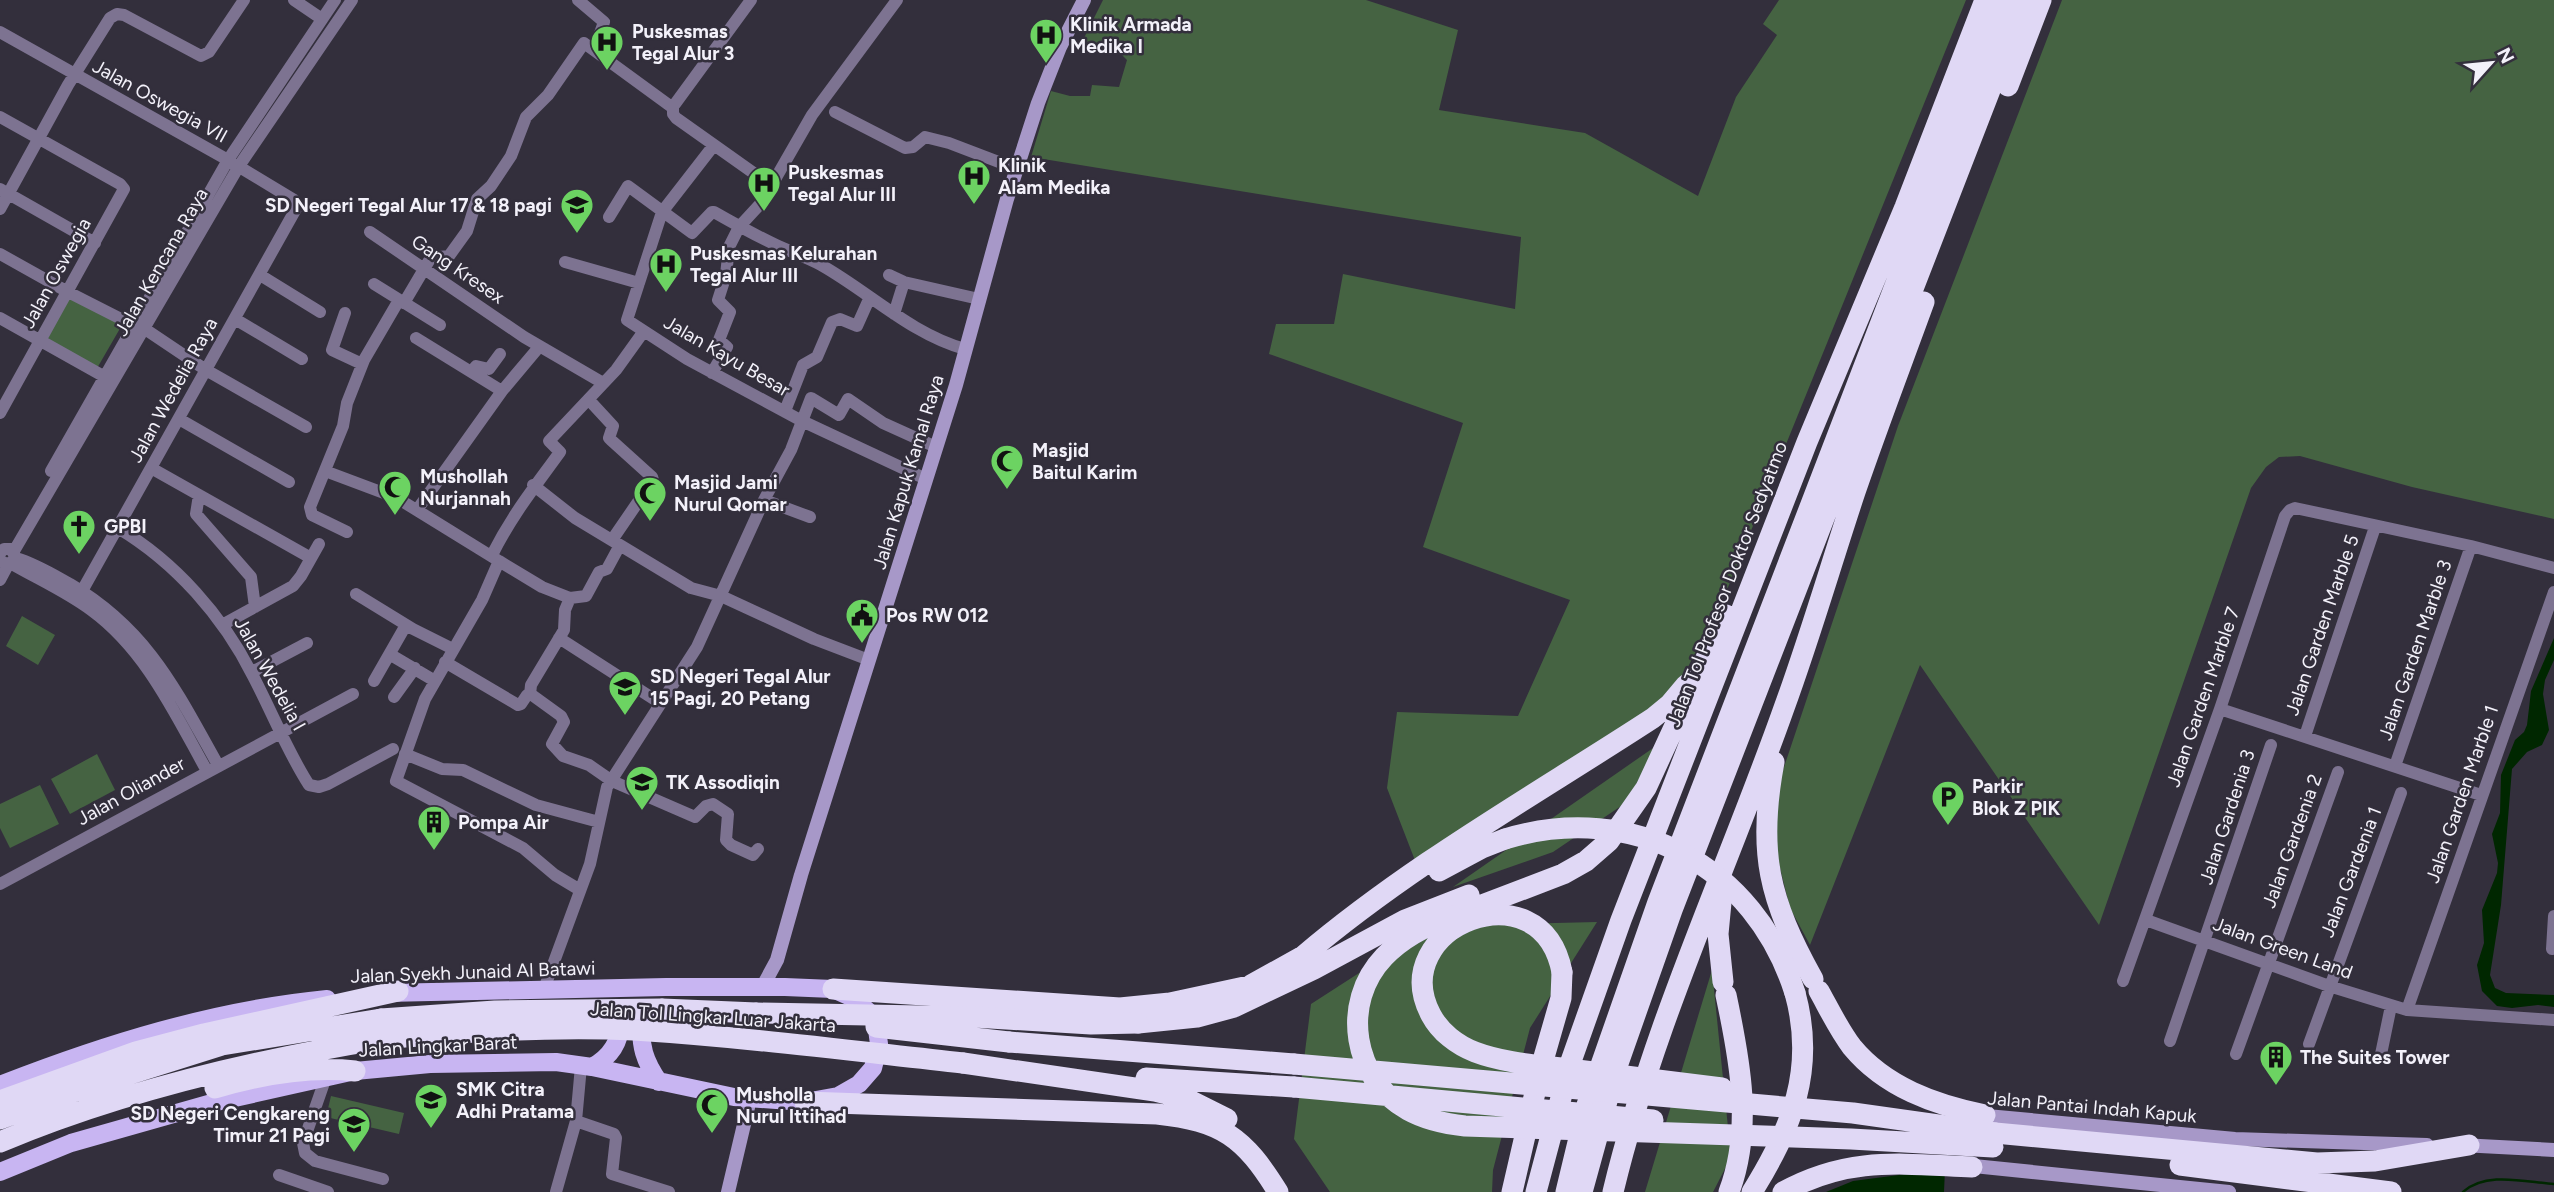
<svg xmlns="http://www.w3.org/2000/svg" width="2554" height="1192" font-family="Figtree,sans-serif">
	<rect width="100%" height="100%" fill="#332f3c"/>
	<!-- green -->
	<path fill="#456342" d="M1103 0H1366L1458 30 1439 110 1585 133 1698 196 1736 97 1777 35 1763 24 1779 0H1966L1729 585 1676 691 1416 863 1387 788 1397 712 1518 716 1570 600 1423 547 1463 423 1269 354 1276 324H1334L1343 274 1515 309 1521 237 1031 157 1051 91 1070 96H1090L1092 85 1119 87 1127 60 1116 49 1082 42Z
		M2062 0H2554V519L2412 487 2300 456 2279 457 2266 467 2251 488 2099 925 1920 665 1810 945 1790 908 1777 856 1775 794 1898 426Z
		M69 295 122 325 96 370 44 339Z
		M22 616 55 635 38 665 6 646Z
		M1656 746 1627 802 1553 852 1453 887Z
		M97 754 115 790 70 814 51 779Z
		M40 785 59 824 10 848 0 828V804Z
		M1597 922 1530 1028 1493 1170 1492 1192H1330L1294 1139 1311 1004 1432 926Z
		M1712 970 1731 1157 1713 1192H1645Z
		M331 1096 404 1113 399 1134 326 1117Z"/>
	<!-- water -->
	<path fill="#002700" d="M2554 638V660L2545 680 2543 694 2549 730 2542 745 2527 752 2512 769 2501 905 2490 975 2495 988 2506 993 2554 995V1007L2538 1005 2512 1008 2497 1006 2482 991 2477 965 2484 943 2482 910 2497 873 2498 863 2492 834 2500 813 2501 775 2515 740 2524 732 2527 725 2531 691Z
		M1945 1169 1944 1192H1826L1853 1181Z"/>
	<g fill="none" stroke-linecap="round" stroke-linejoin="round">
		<!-- stream -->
		<path stroke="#002700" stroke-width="2.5" d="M2463 1192C2486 1171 2525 1182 2554 1184"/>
		<!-- minor -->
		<path stroke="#7d7391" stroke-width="12" d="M294 0 322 19
			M578 0 604 22 594 50
			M0 32 228 160 294 200 297 207 82 591
			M675 104 751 0
			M835 112 905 148 913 147 925 137 949 143 1017 169
			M0 117 120 184 124 189 0 413
			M714 145 662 212 627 320 687 359 802 421 926 479
			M0 189 95 243
			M0 209 68 85 110 18 117 14 124 15 201 56 209 52 244 0
			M609 217 628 186 692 233 712 212H714C735 224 755 235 776 245 791 252 806 257 821 265 869 292 911 334 965 349
			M370 232 524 337 603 383
			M0 254 68 292 129 323H136L206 370 306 427
			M565 262 639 283
			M260 275 320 312
			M889 275 904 282 979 299
			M374 284 440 325
			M404 303 433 254 439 257 449 256 467 231 477 199 491 186 511 156 526 117 548 95 584 43 673 108V114L676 118 772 186
			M345 313 332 350 362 364
			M894 314 904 282
			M0 318 105 377
			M235 319 302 359
			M416 338 502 391 539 347
			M471 372 476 366 489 369 500 354
			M712 373 727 347 719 340 730 312 718 300 726 275 729 247 739 227 762 202 812 115 897 0
			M589 400 613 426 609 438 611 440 652 477 653 480 612 540
			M785 411 803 365 817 357 832 322 840 319 857 326 870 297
			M179 419 289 482
			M151 468 311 558
			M51 471 228 160 335 0
			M325 471 397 498 499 561 482 600 425 699 396 781 523 848 555 875 580 890
			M533 485 575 518 691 588 721 596 814 639 869 660
			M199 495 196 514 251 577 255 607
			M764 500 810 517
			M417 510 502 391
			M118 528C175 562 223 616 253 676 272 712 287 751 309 785L319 787 328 784 393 749
			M347 532 312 515 310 507 343 426 347 403 364 360 399 300
			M14 551 239 166 352 0
			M0 553 4 549H11L16 558 8 565 0 560
			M492 555C512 515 534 488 560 452L549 441 616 370 644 331
			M16 558C36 564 52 574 70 584 148 630 176 690 218 765
			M499 561 542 587 570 598
			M12 564C38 579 67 592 91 610 146 650 175 714 207 771
			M0 580 8 565
			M356 594 413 629 453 649
			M222 625 293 586 301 576 319 544
			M559 638 660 703
			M391 655 435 681
			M445 662 518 705 521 704 527 695H532L561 716 564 722 552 744 563 756 589 765 612 781 695 817 706 806 713 804 728 814 726 840 731 845 753 855 758 849
			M252 672 307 643
			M374 681 406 625
			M530 695 531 685 564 630 565 610 570 598 586 596 599 572 607 569 620 545
			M394 697 415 668
			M2220 709 2481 795
			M2305 736 2375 527
			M405 754 442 769 463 770 536 805 599 822
			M2395 766 2471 546
			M0 884 353 694
			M2146 920 2329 986 2407 1010 2554 1020
			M2552 949 2554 916
			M2123 981 2220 709 2285 516 2290 510 2295 508 2471 546 2554 568
			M544 989 590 864 607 787 697 647 764 500 791 450 811 398 839 415 848 399 883 423 936 447
			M2407 1010 2554 592
			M2170 1041 2271 745
			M2309 1044 2401 793
			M2236 1054 2338 772
			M2380 1059 2391 1006
			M326 1077 303 1143 305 1153 315 1161 383 1179
			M576 1121 614 1134 616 1138 612 1174 669 1192
			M279 1175 328 1192
			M556 1192 576 1121 581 1066"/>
		<!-- secondary -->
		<path stroke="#a798c8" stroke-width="14" d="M763 986 777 960 801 875 956 385 1007 199 1038 103 1060 47 1084 0
			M1976 1115 2235 1139 2427 1145
			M2461 1145 2554 1150
			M1964 1165 2229 1192
			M728 1192 750 1099"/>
		<!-- primary -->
		<path stroke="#c8b5f2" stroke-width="18" d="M642 1020C639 1045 645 1062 659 1082
			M592 1067C612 1056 622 1040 620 1017
			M0 1085C105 1044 214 1010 327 999
			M0 1172 71 1143 212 1103 355 1071 430 1064 556 1062 592 1067 734 1097 805 1102 838 1096 859 1084 873 1068 879 1044 877 1029 870 1013 853 998 833 989 785 987H666L386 993"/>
		<!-- motorway -->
		<path stroke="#e0d8f5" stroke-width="21" d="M2008 86 2041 0
			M1774 762C1757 852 1769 900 1813 979
			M1439 871 1482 848 1505 839
			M1722 892 1718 934 1723 982
			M1453 916 1563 874 1586 861 1609 841 1646 788 1726 615
			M1302 957C1410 865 1535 795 1653 718L1670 704 1686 685
			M1251 985 1314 950
			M833 989 1120 1008 1170 1003 1249 986
			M1819 991C1829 1009 1839 1030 1852 1047 1885 1087 1935 1105 1985 1115
			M1726 995C1740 1061 1753 1128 1729 1192
			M662 1009 756 1013
			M1138 1023 1197 1017 1234 1007 1314 969 1405 920 1469 895
			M1009 1042 1294 1064
			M963 1063 1155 1091 1187 1099 1227 1119
			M1146 1078 1294 1087
			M215 1088C259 1075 309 1066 355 1071
			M0 1101 136 1052 204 1034 398 991
			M805 1102 1157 1114C1222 1121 1244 1137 1278 1192
			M0 1119 76 1091 222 1045 381 1019
			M1995 1133 2317 1163 2375 1161 2469 1145
			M0 1142C121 1091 254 1060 383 1039
			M2180 1165 2391 1192
			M1512 1192 1540 1071 1561 998 1562 972
			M1536 1192 1570 1064 1621 920 1807 442 1905 207 1985 0
			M1566 1192 1587 1105 1658 902 2005 0
			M1582 1192 1615 1072 1672 910 2025 0
			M1613 1192C1653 1025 1727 869 1784 708 1810 637 1831 564 1855 492 1877 428 1901 365 1924 302
			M1752 1192C1792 1128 1816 1069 1795 993
			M1783 1192C1849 1156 1900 1164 1972 1167"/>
		<!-- motorway-bridge -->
		<path stroke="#e0d8f5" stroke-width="21" d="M1505 839C1633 800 1755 866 1795 993
			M1453 916C1427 925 1403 937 1384 957 1340 1003 1353 1080 1408 1110 1426 1120 1446 1124 1465 1126L1851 1139 1993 1147
			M1562 972C1541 864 1384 927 1431 1015 1440 1032 1457 1045 1475 1052 1504 1063 1538 1065 1569 1069 1620 1075 1671 1082 1722 1088
			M756 1013 974 1017 1091 1024 1138 1023
			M381 1019 495 1011 662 1009
			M876 1027 1009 1042
			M383 1039C466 1032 551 1026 634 1030 744 1037 853 1051 963 1063
			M1294 1064 1853 1113 1995 1133
			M1294 1087 1653 1120"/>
	</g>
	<!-- icons -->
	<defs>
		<symbol id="hospital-pin" viewBox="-11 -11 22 30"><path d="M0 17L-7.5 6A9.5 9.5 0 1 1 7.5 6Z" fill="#6cd362" stroke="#332f3c"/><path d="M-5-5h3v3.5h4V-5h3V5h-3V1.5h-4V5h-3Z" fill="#111"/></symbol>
		<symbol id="school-pin" viewBox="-11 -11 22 30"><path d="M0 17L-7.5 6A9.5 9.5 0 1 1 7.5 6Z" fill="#6cd362" stroke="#332f3c"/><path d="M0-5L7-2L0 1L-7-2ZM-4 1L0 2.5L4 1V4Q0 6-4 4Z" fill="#111"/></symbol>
		<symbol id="mosque-pin" viewBox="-11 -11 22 30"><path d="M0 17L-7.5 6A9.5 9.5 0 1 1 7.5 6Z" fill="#6cd362" stroke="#332f3c"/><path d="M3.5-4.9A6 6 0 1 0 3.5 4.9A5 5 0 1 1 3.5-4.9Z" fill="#111"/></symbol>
		<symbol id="church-pin" viewBox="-11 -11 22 30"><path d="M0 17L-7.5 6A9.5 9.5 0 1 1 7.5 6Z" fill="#6cd362" stroke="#332f3c"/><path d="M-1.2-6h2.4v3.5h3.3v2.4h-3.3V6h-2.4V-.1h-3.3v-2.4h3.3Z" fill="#111"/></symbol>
		<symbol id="civic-pin" viewBox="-11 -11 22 30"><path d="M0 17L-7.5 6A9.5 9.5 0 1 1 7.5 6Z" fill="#6cd362" stroke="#332f3c"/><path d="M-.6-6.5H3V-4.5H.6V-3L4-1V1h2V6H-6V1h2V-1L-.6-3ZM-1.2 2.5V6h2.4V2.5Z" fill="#111"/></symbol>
		<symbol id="parking-pin" viewBox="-11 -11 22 30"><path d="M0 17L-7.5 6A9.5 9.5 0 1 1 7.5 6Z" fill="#6cd362" stroke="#332f3c"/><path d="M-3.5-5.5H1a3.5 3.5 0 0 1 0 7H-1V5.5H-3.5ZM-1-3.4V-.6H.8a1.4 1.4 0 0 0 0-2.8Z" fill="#111"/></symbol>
		<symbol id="building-pin" viewBox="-11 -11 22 30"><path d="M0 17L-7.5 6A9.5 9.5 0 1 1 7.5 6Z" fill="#6cd362" stroke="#332f3c"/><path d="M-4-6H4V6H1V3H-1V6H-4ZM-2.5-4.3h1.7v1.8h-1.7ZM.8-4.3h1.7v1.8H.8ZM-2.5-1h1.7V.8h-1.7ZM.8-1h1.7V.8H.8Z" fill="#111"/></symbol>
	</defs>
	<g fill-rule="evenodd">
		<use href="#hospital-pin" x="1027" y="16" width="38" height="52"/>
		<use href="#hospital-pin" x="588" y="23" width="38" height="52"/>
		<use href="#hospital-pin" x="955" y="157" width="38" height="52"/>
		<use href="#hospital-pin" x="745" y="164" width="38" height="52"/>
		<use href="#school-pin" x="558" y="186" width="38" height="52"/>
		<use href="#hospital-pin" x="647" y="245" width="38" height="52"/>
		<use href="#mosque-pin" x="988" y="442" width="38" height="52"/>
		<use href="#mosque-pin" x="376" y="468" width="38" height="52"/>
		<use href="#mosque-pin" x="631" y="474" width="38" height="52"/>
		<use href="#church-pin" x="60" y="507" width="38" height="52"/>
		<use href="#civic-pin" x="843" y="596" width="38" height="52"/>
		<use href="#school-pin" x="606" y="668" width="38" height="52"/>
		<use href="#school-pin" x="623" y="763" width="38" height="52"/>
		<use href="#parking-pin" x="1929" y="778" width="38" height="52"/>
		<use href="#building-pin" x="415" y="803" width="38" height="52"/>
		<use href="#building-pin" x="2257" y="1038" width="38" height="52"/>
		<use href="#school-pin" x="412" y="1081" width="38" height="52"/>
		<use href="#mosque-pin" x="693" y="1086" width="38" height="52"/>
		<use href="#school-pin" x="335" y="1105" width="38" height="52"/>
	</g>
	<g text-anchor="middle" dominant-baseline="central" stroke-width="5" stroke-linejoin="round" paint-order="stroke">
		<!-- poi labels -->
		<g font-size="19" font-weight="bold" fill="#f3f1fa" stroke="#332f3c" text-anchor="start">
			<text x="1070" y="24">Klinik Armada<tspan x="1070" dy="22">Medika I</tspan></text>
			<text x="632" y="31">Puskesmas<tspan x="632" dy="22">Tegal Alur 3</tspan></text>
			<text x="998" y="165">Klinik<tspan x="998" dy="22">Alam Medika</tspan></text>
			<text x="788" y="172">Puskesmas<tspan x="788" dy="22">Tegal Alur III</tspan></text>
			<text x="552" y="205" text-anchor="end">SD Negeri Tegal Alur 17 &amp; 18 pagi</text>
			<text x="690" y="253">Puskesmas Kelurahan<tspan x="690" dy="22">Tegal Alur III</tspan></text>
			<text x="1032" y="450">Masjid<tspan x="1032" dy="22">Baitul Karim</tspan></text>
			<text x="420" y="476">Mushollah<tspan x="420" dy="22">Nurjannah</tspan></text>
			<text x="674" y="482">Masjid Jami<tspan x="674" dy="22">Nurul Qomar</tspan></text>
			<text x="104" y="526">GPBI</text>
			<text x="886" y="615">Pos RW 012</text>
			<text x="650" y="676">SD Negeri Tegal Alur<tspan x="650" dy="22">15 Pagi, 20 Petang</tspan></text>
			<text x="666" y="782">TK Assodiqin</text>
			<text x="1972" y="786">Parkir<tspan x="1972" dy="22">Blok Z PIK</tspan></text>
			<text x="458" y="822">Pompa Air</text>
			<text x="2300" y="1057">The Suites Tower</text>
			<text x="456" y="1089">SMK Citra<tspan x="456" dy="22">Adhi Pratama</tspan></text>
			<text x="736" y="1094">Musholla<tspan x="736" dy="22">Nurul Ittihad</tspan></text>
			<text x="330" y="1113" text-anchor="end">SD Negeri Cengkareng<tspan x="330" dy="22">Timur 21 Pagi</tspan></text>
		</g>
		<!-- street labels -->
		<g font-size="19" fill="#f3f1fa" stroke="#332f3c">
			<text transform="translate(160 101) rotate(29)">Jalan Oswegia VII</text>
			<text transform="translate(161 262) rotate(-60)">Jalan Kencana Raya</text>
			<text transform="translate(458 269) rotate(34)">Gang Kresex</text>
			<text transform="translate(56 273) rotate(-61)">Jalan Oswegia</text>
			<text transform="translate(727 356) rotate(30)">Jalan Kayu Besar</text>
			<text transform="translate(173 390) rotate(-61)">Jalan Wedelia Raya</text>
			<text transform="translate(908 472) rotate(-73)">Jalan Kapuk Kamal Raya</text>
			<text transform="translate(1727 584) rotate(-69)">Jalan Tol Profesor Doktor Sedyatmo</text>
			<text transform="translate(2322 625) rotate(-71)">Jalan Garden Marble 5</text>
			<text transform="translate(2415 650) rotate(-71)">Jalan Garden Marble 3</text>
			<text transform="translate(270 674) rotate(61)">Jalan Wedelia I</text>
			<text transform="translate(2203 697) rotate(-71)">Jalan Garden Marble 7</text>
			<text transform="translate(131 791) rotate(-29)">Jalan Oliander</text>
			<text transform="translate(2462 794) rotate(-71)">Jalan Garden Marble 1</text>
			<text transform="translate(2227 817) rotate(-72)">Jalan Gardenia 3</text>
			<text transform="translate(2292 841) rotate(-70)">Jalan Gardenia 2</text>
			<text transform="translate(2351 872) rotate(-69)">Jalan Gardenia 1</text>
			<text transform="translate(2283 948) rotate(20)">Jalan Green Land</text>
			<text transform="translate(473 972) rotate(-2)">Jalan Syekh Junaid Al Batawi</text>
			<text transform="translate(713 1017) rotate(4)">Jalan Tol Lingkar Luar Jakarta</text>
			<text transform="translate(438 1046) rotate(-3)">Jalan Lingkar Barat</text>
			<text transform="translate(2092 1107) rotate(5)">Jalan Pantai Indah Kapuk</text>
		</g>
	</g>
	<!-- north arrow -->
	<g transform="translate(2491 63) rotate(63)" stroke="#332f3c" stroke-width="5" paint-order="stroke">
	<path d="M0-5L12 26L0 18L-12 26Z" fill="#f3f1fa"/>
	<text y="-10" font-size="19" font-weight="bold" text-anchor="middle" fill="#f3f1fa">N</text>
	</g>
</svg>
